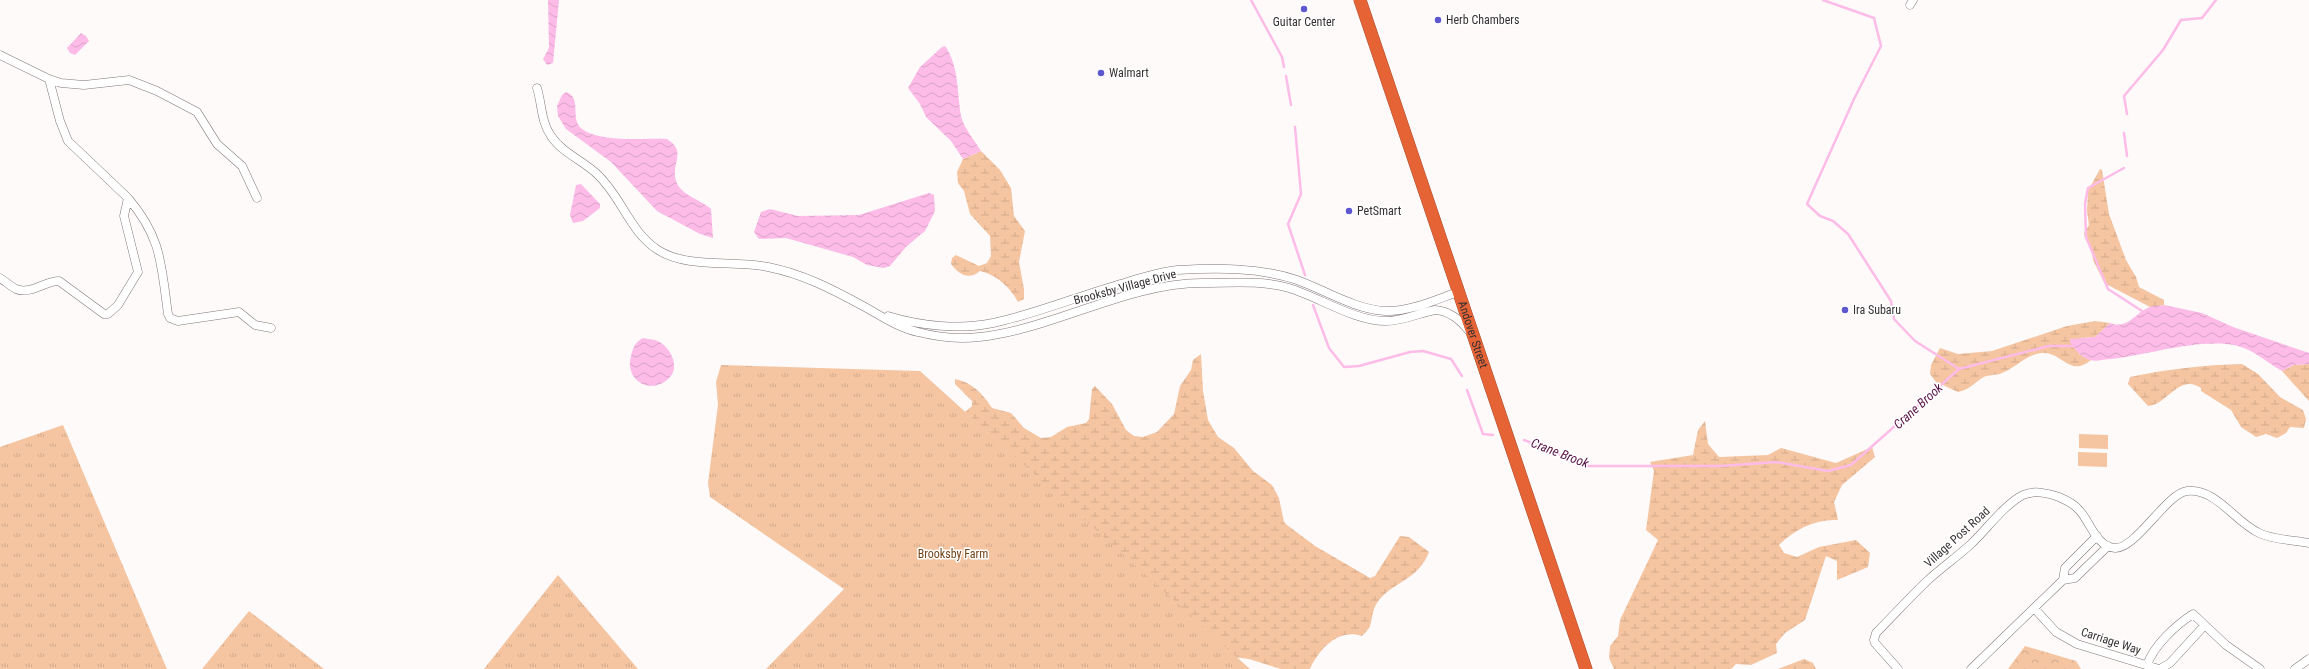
<svg xmlns="http://www.w3.org/2000/svg" width="2309" height="669" font-family="'Roboto Condensed',sans-serif">
	<defs>
		<pattern id="forest-crowns" width="20" height="18" patternUnits="userSpaceOnUse"><rect width="20" height="18" fill="#f5c5a2"/><path d="M2 6a3 3 0 1 1 6 0M12 15a3 3 0 1 1 6 0" fill="none" stroke="#d3aa8c"/></pattern>
		<pattern id="wetland-marsh" width="20" height="14" patternUnits="userSpaceOnUse"><rect width="20" height="14" fill="#f5c5a2"/><path d="M1 5h8M5 5V1M11 12h8M15 12V8" fill="none" stroke="#d3aa8c"/></pattern>
		<pattern id="park-tufts" width="24" height="20" patternUnits="userSpaceOnUse"><rect width="24" height="20" fill="#f5c5a2"/><path d="M3 7l-1-3M5 7V3M7 7l1-3M15 17l-1-3M17 17v-4M19 17l1-3" fill="none" stroke="#d3aa8c"/></pattern>
		<pattern id="water-waves" width="16" height="10" patternUnits="userSpaceOnUse"><rect width="16" height="10" fill="#fdbce7"/><path d="M0 5q4-4 8 0t8 0" fill="none" stroke="#d9a2c7"/></pattern>
	</defs>
	<rect width="100%" height="100%" fill="#fefafa"/>
	<!-- forest -->
	<path fill="url(#forest-crowns)" d="M2025 646 2076 661 2081 669H2008Z"/>
	<!-- wetland -->
	<path fill="url(#wetland-marsh)" d="M981 151 1000 170 1011 188 1014 216 1025 231 1019 262 1024 289V299L1018 302C1010 287 997 275 980 271 968 281 959 274 951 264L952 258 956 255 979 266 987 263 991 256 990 236 970 214 964 191 958 183 957 172 963 159Z
		M2100 169 2102 170 2109 214 2126 260 2136 277 2139 287 2164 300V305L2150 307 2108 285 2104 282 2093 260 2092 251 2085 238 2084 233 2089 225 2087 211 2088 191Z
		M2095 321 2110 323 2095 337 2081 338 2079 354 2091 360C2069 378 2063 351 2041 353 2026 355 2015 368 2002 373 1996 376 1988 374 1982 378 1973 384 1969 390 1958 392L1936 382 1930 374 1931 365 1940 348 1958 354 1992 351 2067 326Z
		M1201 354 1203 391 1208 420 1218 437 1234 448 1253 471 1272 485 1279 498 1284 522 1287 525 1315 546 1370 578 1375 576 1400 536 1409 537 1429 552C1418 580 1396 580 1379 600 1372 609 1373 616 1370 626 1369 629 1365 633 1362 636 1338 628 1319 649 1310 669H1281L1249 659 1233 657 965 412 972 406V401L955 384V379C973 383 982 393 992 408L1011 413 1024 428 1041 438 1051 437 1067 427 1086 423 1089 419 1092 389 1095 386 1112 404 1126 430 1134 436 1143 437 1157 432 1174 414 1180 386 1191 370 1193 360Z
		M2242 364 2258 374 2280 397 2303 410 2306 419 2304 428 2290 427 2286 433 2277 438 2266 434 2256 437 2241 427 2231 410 2201 391V388C2179 373 2167 405 2148 406L2128 384 2130 377C2167 369 2204 365 2242 364Z
		M2309 364V401L2282 371 2294 365Z
		M1705 421 1708 444 1719 457 1768 455 1781 448 1836 463 1872 447 1875 457 1842 485 1834 502 1838 520C1815 519 1795 529 1779 545L1784 553 1797 557 1819 547 1856 540 1870 553 1868 567 1837 580V561L1826 556 1805 620 1785 633 1776 644 1777 653 1751 665 1736 664 1731 669H1614L1609 658 1610 646 1618 636 1620 620 1658 540 1646 530 1654 471 1650 462 1693 455 1698 430Z
		M1804 659 1813 663 1816 669H1778Z"/>
	<!-- park -->
	<path fill="url(#park-tufts)" d="M721 365 920 371 1250 669H766L844 589 710 497 708 483 718 405 716 382Z
		M63 425 154 639 167 669H0V447Z
		M558 575 638 669H484Z
		M249 611 324 669H202Z"/>
	<!-- pitch -->
	<path fill="#f5c5a2" d="M2079 434 2108 435V449L2079 448Z
		M2078 452 2107 453V467L2078 466Z"/>
	<!-- water -->
	<path fill="url(#water-waves)" d="M548 0H559L553 63 547 65 543 59 549 48Z
		M81 33 86 36 89 41 75 55 70 53 67 48Z
		M945 46C959 66 957 92 961 116 963 127 975 141 981 151L963 159 951 141 926 117 920 104 908 88 920 67 942 47Z
		M566 92C583 98 569 119 582 129 601 143 645 138 667 139 686 151 673 161 675 176 677 195 699 198 711 209L713 238 700 234 657 211 611 162 566 129 558 116 557 106 562 95Z
		M581 184 600 204V208L583 221 573 223 570 215 576 185Z
		M929 193 934 195 935 211 925 231 906 247 890 266 884 268 867 265 853 257 786 238 759 239 754 232 761 212 770 209 798 216 859 215Z
		M2164 305 2202 313 2233 327 2309 353V364L2294 365 2282 371C2261 359 2251 346 2226 344 2190 341 2147 355 2111 359 2105 359 2096 362 2090 360 2081 357 2075 350 2070 342V339L2095 337 2110 323C2129 330 2135 312 2150 307 2154 305 2160 306 2164 305Z
		M643 338C646 339 651 339 655 340 668 344 681 364 670 377 653 396 624 382 631 356 633 348 635 342 643 338Z"/>
	<g fill="none" stroke-linecap="round" stroke-linejoin="round">
		<!-- stream -->
		<path stroke="#fdbce7" stroke-width="2.5" d="M1251 0 1282 57 1284 67
			M1823 0 1874 18 1881 46 1854 99 1807 204 1820 216 1833 221 1848 234 1891 301 1894 319 1915 341 1959 369
			M1286 76 1291 105
			M2127 114 2124 96 2163 50 2181 20 2202 18 2216 0
			M1295 127 1301 194 1288 224 1305 275
			M2124 133 2127 156
			M2124 168 2088 188 2085 204 2086 237 2108 289 2145 313
			M1313 305 1329 348 1344 367 1359 366 1410 352 1423 351 1451 359 1462 376
			M1467 390 1483 434 1493 435
			M1524 440 1588 466H1721L1776 462 1828 471 1851 465 1959 369 2049 346H2074"/>
		<defs>
			<path id="minor" d="M1910 5 1913 0
				M0 55 49 79 60 121 68 141 128 198 124 216 138 272 118 305 108 314H104L59 281C45 281 30 295 16 289 10 286 5 281 0 278
				M49 79 61 83 84 85 129 80 157 91 197 112 217 144 242 166 257 198
				M537 88C542 104 541 122 551 136 562 153 584 161 598 175 622 198 630 232 658 250 688 269 734 260 768 267 803 274 832 289 863 306 880 315 898 328 918 332 937 337 960 339 979 337 1054 329 1127 283 1202 283 1231 283 1262 280 1289 288 1319 297 1354 321 1386 321 1403 321 1419 313 1435 310 1450 311 1460 320 1469 331
				M128 198C162 238 161 264 168 314L170 318 178 321 239 312 255 325 271 328
				M888 316C921 326 960 330 993 323 1036 314 1081 295 1124 283 1140 278 1159 272 1177 270 1216 268 1259 267 1297 280 1325 290 1354 309 1385 311 1409 312 1435 300 1458 292
				M2097 536 2065 568 2063 580 2075 578 2108 546
				M2034 608 2056 632 2077 644 2159 669
				M2147 665C2154 645 2176 625 2193 614L2226 645 2260 669
				M1898 669 1875 643 1874 640 1876 633C1893 616 1909 598 1927 581 1941 568 1957 557 1971 544 1986 530 2005 504 2023 495 2033 490 2049 493 2059 497 2066 500 2074 504 2079 510 2090 521 2096 547 2115 548 2136 549 2167 493 2187 491 2216 488 2235 522 2259 533 2274 540 2293 540 2309 543
				M1971 669 2063 580
				M2160 669 2170 663 2204 626
				M2295 669 2309 659"/>
			<g id="highway">
				<path id="s1" d="M1360 0 1586 669"/>
			</g>
		</defs>
		<!-- minor casing -->
		<use href="#minor" stroke="#817878" stroke-width="9"/>
		<!-- highway casing -->
		<use href="#highway" stroke="#a85234" stroke-width="13"/>
		<!-- minor -->
		<use href="#minor" stroke="#fff" stroke-width="8"/>
		<!-- highway -->
		<use href="#highway" stroke="#e66336" stroke-width="12"/>
	</g>
	<!-- markers -->
	<g fill="#5d58d0" stroke="#fff" stroke-width="1.5">
		<circle cx="1304" cy="9" r="4"/>
		<circle cx="1438" cy="20" r="4"/>
		<circle cx="1101" cy="73" r="4"/>
		<circle cx="1349" cy="211" r="4"/>
		<circle cx="1845" cy="310" r="4"/>
	</g>
	<g text-anchor="middle" dominant-baseline="central" stroke-width="3" stroke-linejoin="round" paint-order="stroke">
		<!-- poi labels -->
		<g font-size="12" fill="#353131" stroke="#fff" text-anchor="start">
			<text x="1446" y="20">Herb Chambers</text>
			<text x="1304" y="22" text-anchor="middle">Guitar Center</text>
			<text x="1109" y="73">Walmart</text>
			<text x="1357" y="211">PetSmart</text>
			<text x="1853" y="310">Ira Subaru</text>
		</g>
		<!-- street labels -->
		<g font-size="12" fill="#353131" stroke="#fff">
			<text transform="translate(1125 287) rotate(-15)">Brooksby Village Drive</text>
			<text stroke="none"><textPath href="#s1" startOffset="353">Andover Street</textPath></text>
			<text transform="translate(1957 537) rotate(-42)">Village Post Road</text>
			<text transform="translate(2111 641) rotate(18)">Carriage Way</text>
		</g>
		<!-- park labels -->
		<g font-size="12" fill="#744418" stroke="#fff">
			<text x="953" y="554">Brooksby Farm</text>
		</g>
		<!-- water labels -->
		<g font-size="13" font-style="italic" fill="#581347" stroke="#fff">
			<text transform="translate(1918 406) rotate(-42)">Crane Brook</text>
			<text transform="translate(1560 453) rotate(21)">Crane Brook</text>
		</g>
	</g>
</svg>
